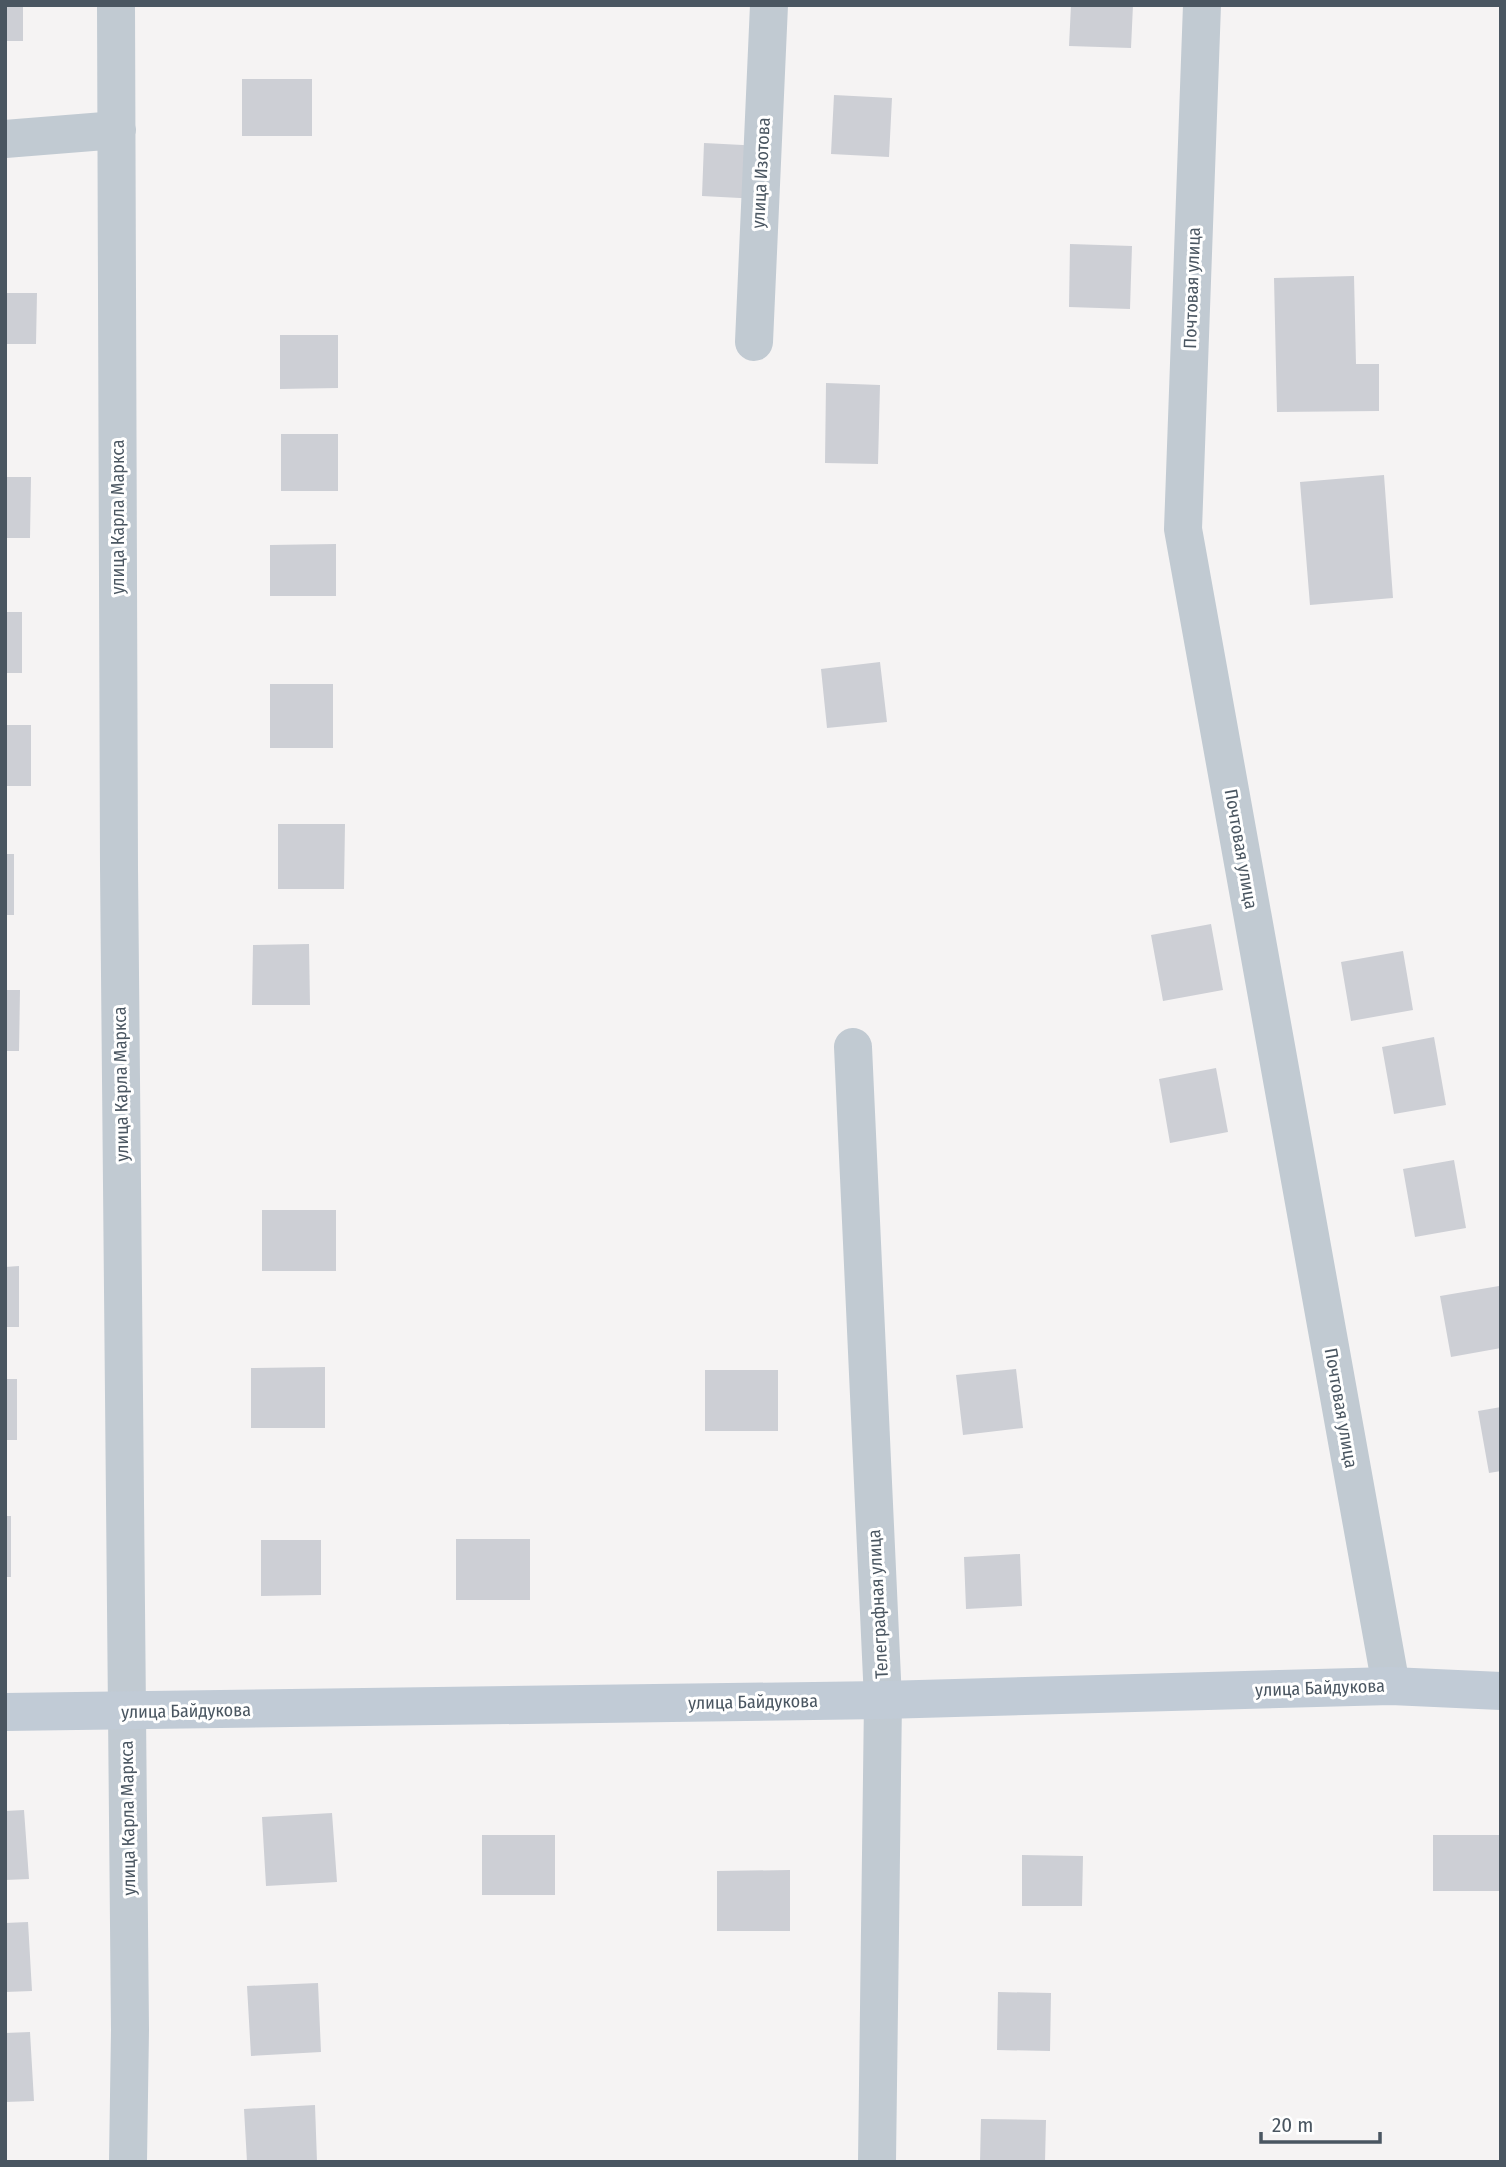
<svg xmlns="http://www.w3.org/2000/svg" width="1506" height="2167" font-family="'Fira Sans Condensed',sans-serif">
	<rect width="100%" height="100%" fill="#f5f3f3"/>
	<!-- building -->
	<path fill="#cdcfd5" d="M5 5H23V41H5Z
		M1071 5H1133L1131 48 1069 46Z
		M242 79H312V136H242Z
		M834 95 892 98 889 157 831 154Z
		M704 143 762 146 759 199 702 196Z
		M1070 244 1132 246 1130 309 1069 307Z
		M1354 276 1356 364H1379V411L1277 412 1274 278Z
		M5 293H37L36 344H5Z
		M280 335H338V388L280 389Z
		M826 383 880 385 878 464 825 463Z
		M281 434H338V491H281Z
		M1384 475 1393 598 1310 605 1300 482Z
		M5 477H31L30 538H5Z
		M336 544V596H270V545Z
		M5 612H22V673H5Z
		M880 662 887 722 827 728 821 669Z
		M270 684H333V748H270Z
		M5 725H31V786H5Z
		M278 824H345L344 889H278Z
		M5 854H14V915H5Z
		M1211 924 1223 990 1163 1001 1151 935Z
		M309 944 310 1005H252L253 945Z
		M1403 951 1413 1010 1351 1021 1341 962Z
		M5 990H20L19 1051H5Z
		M1434 1037 1446 1105 1394 1114 1382 1047Z
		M1216 1068 1228 1132 1170 1143 1159 1079Z
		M1454 1160 1466 1228 1415 1237 1403 1169Z
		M262 1210H336V1271H262Z
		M19 1266V1327H5V1267Z
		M1499 1286 1501 1348 1451 1357 1440 1296Z
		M325 1367V1428H251V1368Z
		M1016 1369 1023 1428 963 1435 956 1375Z
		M705 1370H778V1431H705Z
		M5 1379H17V1440H5Z
		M1501 1407V1471L1489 1473 1478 1411Z
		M5 1516H11V1577H5Z
		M456 1539H530V1600H456Z
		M261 1540H321V1595L261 1596Z
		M1020 1554 1022 1606 966 1609 964 1557Z
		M24 1810 29 1879 5 1880V1811Z
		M332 1813 337 1882 266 1886 262 1817Z
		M482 1835H555V1895H482Z
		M1433 1835H1500V1891H1433Z
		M1022 1855 1083 1856 1082 1906H1022Z
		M790 1870V1931H717V1871Z
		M28 1922 32 1991 5 1992V1923Z
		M318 1983 321 2052 251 2056 247 1986Z
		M998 1992 1051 1993 1050 2051 997 2050Z
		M30 2032 34 2101 5 2102V2033Z
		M315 2105 317 2162H247L244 2109Z
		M981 2119 1046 2120 1045 2162H980Z"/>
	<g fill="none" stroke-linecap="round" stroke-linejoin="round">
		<!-- street -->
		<path stroke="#c1cad2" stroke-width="38" d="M116 5 119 868 130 2030 128 2162
			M1202 5 1183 529 1391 1686
			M5 139 117 130
			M754 342 769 5
			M853 1047 883 1700 877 2162"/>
		<!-- secondary -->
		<path stroke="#c1cbd6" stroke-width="38" d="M5 1712 883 1700 1391 1686 1501 1691"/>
	</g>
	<g text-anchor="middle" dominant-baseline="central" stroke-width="6" stroke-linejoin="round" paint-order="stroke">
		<!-- street labels -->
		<g font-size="18" fill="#4a5661" stroke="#fff">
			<text transform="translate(761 173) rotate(-87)">улица Изотова</text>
			<text transform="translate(1192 288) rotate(-88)">Почтовая улица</text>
			<text transform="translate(118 517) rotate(-90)">улица Карла Маркса</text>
			<text transform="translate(1241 849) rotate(80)">Почтовая улица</text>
			<text transform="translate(121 1084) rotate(-91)">улица Карла Маркса</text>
			<text transform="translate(1341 1408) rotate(80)">Почтовая улица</text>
			<text transform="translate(878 1604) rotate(-93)">Телеграфная улица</text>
			<text transform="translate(1320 1688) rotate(-2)">улица Байдукова</text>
			<text transform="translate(753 1702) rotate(-1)">улица Байдукова</text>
			<text transform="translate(186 1711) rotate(-1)">улица Байдукова</text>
			<text transform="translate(128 1818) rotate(-91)">улица Карла Маркса</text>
		</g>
	</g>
	<!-- border -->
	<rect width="1506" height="2167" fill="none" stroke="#4a5661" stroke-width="14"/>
	<!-- scale -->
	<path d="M1261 2132v10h119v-10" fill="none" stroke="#4a5661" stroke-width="3.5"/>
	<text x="1272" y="2132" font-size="21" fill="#4a5661" stroke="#ffffff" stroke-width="5" paint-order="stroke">20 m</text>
</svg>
